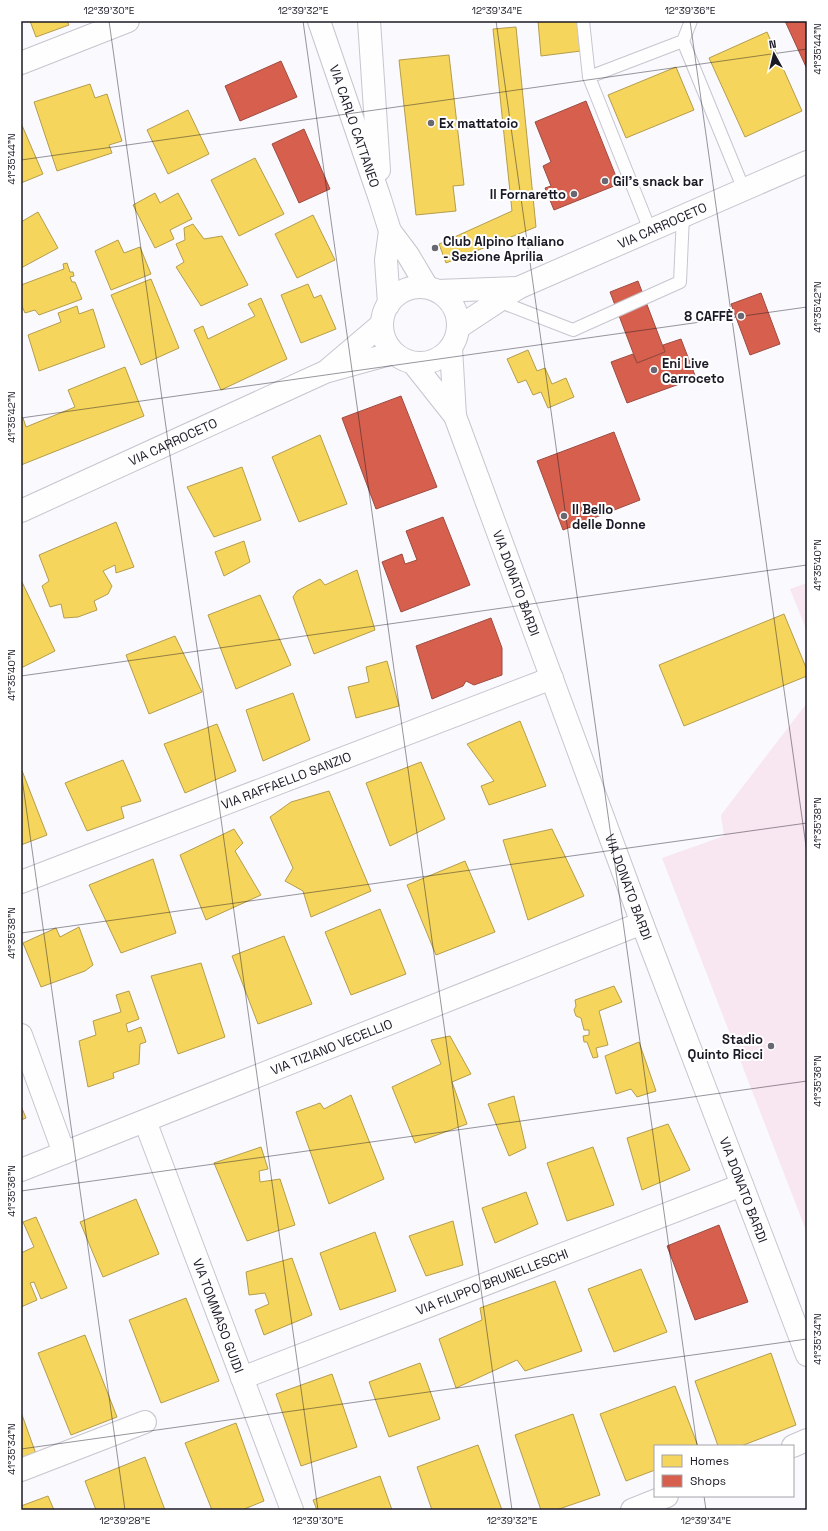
<svg xmlns="http://www.w3.org/2000/svg" width="828" height="1531" font-family="'Space Grotesk',sans-serif">
	<rect width="100%" height="100%" fill="#faf9fe"/>
	<!-- green -->
	<path fill="#f8e6f1" d="M807 583V631L790 589Z
		M807 703V1233L662 858 724 836 721 815Z"/>
	<!-- homes -->
	<path fill="#f6d55c" stroke="#b49d4c" d="M30 21H67L69 25 36 37Z
		M538 21H578L581 51 541 56Z
		M516 27 536 227 446 263 439 244 512 211 493 29Z
		M767 32 802 111 745 137 709 58Z
		M449 55 464 185 453 186 456 211 416 215 399 60Z
		M676 67 694 110 626 138 608 95Z
		M90 84 95 98 107 94 122 141 109 145 112 153 57 171 34 102Z
		M188 110 209 154 168 174 147 130Z
		M21 123 43 174 21 183Z
		M255 158 284 214 239 236 211 180Z
		M155 193 160 203 178 193 192 219 170 230 174 239 155 248 133 205Z
		M38 212 58 248 21 268V222Z
		M313 215 335 260 297 278 275 234Z
		M193 224 204 239 222 236 248 285 201 306 176 267 184 262 176 244 185 240 184 228Z
		M118 240 124 253 140 247 151 274 111 290 95 251Z
		M67 263 70 272H73L74 276 70 277 72 282H75L82 299 39 315 35 310 25 313 21 304V285L64 269 63 264Z
		M151 279 179 348 141 365 111 295Z
		M308 284 314 298 321 295 336 329 301 343 281 295Z
		M261 298 287 359 221 390 194 330 203 326 208 339 255 316 248 304Z
		M77 306 79 314 93 309 105 347 39 371 28 335 61 322 58 313Z
		M528 350 537 371 545 368 552 384 566 378 574 397 548 408 541 392 533 395 526 380 518 383 507 359Z
		M125 367 144 416 21 465V418H23L26 427 75 407 68 390Z
		M320 435 347 504 299 522 272 457Z
		M242 467 261 520 214 537 187 487Z
		M116 522 134 567 116 573 115 565 103 571 112 586 108 594 94 601 97 610 78 617 64 618 61 604 50 607 42 586 49 581 39 555Z
		M244 541 250 562 224 576 215 552Z
		M357 570 375 630 314 654 293 597 297 591 320 579 325 585Z
		M21 580 55 651 21 668Z
		M260 595 291 665 236 689 208 615Z
		M784 614 807 670V676L684 726 659 665Z
		M175 636 202 692 149 714 126 655Z
		M387 661 399 706 356 718 348 687 369 682 366 667Z
		M293 693 310 740 263 761 246 710Z
		M520 721 546 786 489 805 481 786 494 781 467 744Z
		M217 724 236 771 185 793 164 744Z
		M123 760 141 801 121 807 124 818 87 831 65 783Z
		M421 762 445 819 390 846 366 783Z
		M21 768 47 835 21 845Z
		M329 791 371 891 311 917 303 891 285 881 293 868 270 817 291 802Z
		M234 829 243 843 235 851 261 895 206 920 180 855Z
		M552 829 584 896 528 920 503 840Z
		M153 859 176 933 121 953 89 885Z
		M465 861 495 932 436 955 407 885Z
		M380 909 406 974 351 995 325 932Z
		M79 927 93 965 85 971 41 987 23 943 56 928 60 937Z
		M284 936 312 1004 258 1024 232 956Z
		M201 963 225 1037 178 1054 151 976Z
		M614 986 622 1002 599 1011 608 1045 596 1048 598 1057 593 1058 587 1042H584L583 1036 589 1035V1030H584L581 1018 576 1016 574 1010 576 1006 575 1000Z
		M129 991 139 1019 126 1024 128 1032 141 1027 146 1042 140 1044 139 1064 113 1073 114 1078 88 1087 79 1041 96 1035 93 1021 121 1012 116 995Z
		M450 1036 471 1074 452 1082 467 1124 415 1143 392 1087 441 1064 431 1040Z
		M639 1042 656 1091 637 1097 631 1089 616 1094 605 1056Z
		M351 1095 384 1179 329 1204 296 1112 320 1103 324 1109Z
		M514 1096 526 1148 509 1156 488 1104Z
		M21 1106 26 1118 21 1120Z
		M668 1124 690 1170 642 1190 627 1138Z
		M261 1147 268 1169 259 1171 260 1182 280 1179 295 1225 247 1241 214 1163Z
		M593 1147 614 1205 567 1221 547 1163Z
		M526 1192 538 1224 495 1243 482 1208Z
		M136 1199 159 1254 103 1277 80 1222Z
		M36 1217 67 1288 41 1299 34 1282 30 1283 37 1300 21 1307V1253L34 1247 23 1222Z
		M453 1221 463 1265 426 1276 409 1236Z
		M375 1232 396 1291 340 1310 320 1253Z
		M292 1258 312 1315 264 1335 255 1310 269 1304 265 1293 249 1295 246 1272Z
		M641 1269 667 1332 614 1352 588 1289Z
		M555 1281 582 1351 525 1371 517 1360 456 1388 439 1339 482 1320 480 1308Z
		M186 1298 219 1381 161 1403 129 1320Z
		M85 1335 117 1417 71 1435 38 1353Z
		M771 1353 796 1425 741 1446H718L695 1381Z
		M420 1363 440 1419 389 1437 369 1382Z
		M332 1374 357 1447 301 1466 276 1394Z
		M675 1386 698 1446H655V1470L626 1481 600 1414Z
		M21 1412 36 1454 21 1459Z
		M573 1414 600 1495 556 1510H541L515 1435Z
		M236 1423 264 1501 242 1510H212L185 1443Z
		M478 1445 502 1510H432L417 1467Z
		M145 1457 165 1510H96L85 1481Z
		M380 1476 392 1510H317L313 1500Z
		M48 1496 54 1510H21V1506Z"/>
	<!-- shops -->
	<path fill="#d6604d" stroke="#9e4b41" d="M785 21H807V69Z
		M281 61 297 97 240 121 225 86Z
		M586 101 619 184 554 210 545 188 551 186 543 166 551 162 535 122Z
		M304 129 330 189 299 203 272 144Z
		M638 281 665 352 637 363 610 292Z
		M761 293 780 344 750 355 731 304Z
		M681 339 696 378 627 403 611 362 633 354 637 363 665 352 663 345Z
		M401 396 437 487 376 509 342 418Z
		M614 432 640 500 563 530 537 461Z
		M443 517 470 585 401 612 382 562 402 554 405 564 417 560 406 531Z
		M491 618 502 648V675L474 685 466 681 463 686 432 699 416 646Z
		M719 1225 748 1302 695 1320 667 1246Z"/>
	<g fill="none" stroke-linecap="round" stroke-linejoin="round">
		<defs>
			<path id="lane" d="M583 21 589 77 650 230
				M683 41 744 190
				M589 77 683 41 691 21
				M498 301 573 330 680 282 683 216"/>
			<g id="street">
				<path id="s1" d="M319 21 380 199 390 231 408 255 427 287"/>
				<path d="M369 21 379 170"/>
				<path d="M21 63 128 21"/>
				<path d="M389 304 386 260 390 231"/>
				<path id="s2" d="M451 348 455 416 642 923 807 1355"/>
				<path d="M413 363 455 416"/>
				<path id="s3" d="M21 882 552 678"/>
				<path d="M21 1035 64 1153"/>
				<path id="s4" d="M145 1121 292 1510"/>
				<path id="s5" d="M21 1170 642 923"/>
				<path id="s6" d="M242 1378 742 1185"/>
				<path d="M793 1446 807 1440"/>
				<path d="M21 1470 145 1422"/>
				<path d="M632 1510 667 1496"/>
			</g>
			<g id="secondary">
				<circle cx="420" cy="325" r="38"/>
				<path d="M437 291 518 288"/>
				<path id="s7" d="M459 327 518 288 807 162"/>
				<path d="M329 369 382 324"/>
				<path id="s8" d="M21 511 325 372 394 353"/>
			</g>
		</defs>
		<!-- lane casing -->
		<use href="#lane" stroke="#c7c5ce" stroke-width="14"/>
		<!-- street casing -->
		<use href="#street" stroke="#c7c5ce" stroke-width="24"/>
		<!-- secondary casing -->
		<use href="#secondary" stroke="#c7c5ce" stroke-width="24"/>
		<!-- lane -->
		<use href="#lane" stroke="#fefeff" stroke-width="12"/>
		<!-- street -->
		<use href="#street" stroke="#fefeff" stroke-width="22"/>
		<!-- secondary -->
		<use href="#secondary" stroke="#fefeff" stroke-width="22"/>
	</g>
	<!-- ticks -->
	<path fill="none" stroke="#1b1925" stroke-width="1" stroke-opacity="0.45" d="M109 21 318 1510M303 21 512 1510M496 21 697 1446M690 21 807 853M21 160 807 49M21 418 807 307M21 676 807 565M21 771 125 1510M21 933 807 823M21 1191 807 1081M21 1449 807 1339M704 1496 706 1510"/>
	<!-- markers -->
	<g fill="#696771" stroke="#fff" stroke-width="1.5">
		<circle cx="431" cy="123" r="4"/>
		<circle cx="605" cy="181" r="4"/>
		<circle cx="574" cy="194" r="4"/>
		<circle cx="435" cy="248" r="4"/>
		<circle cx="741" cy="316" r="4"/>
		<circle cx="654" cy="370" r="4"/>
		<circle cx="564" cy="516" r="4"/>
		<circle cx="771" cy="1046" r="4"/>
	</g>
	<g text-anchor="middle" dominant-baseline="central" stroke-width="4" stroke-linejoin="round" paint-order="stroke">
		<!-- poi labels -->
		<g font-size="13" font-weight="bold" fill="#1b1925" stroke="#fff" text-anchor="start">
			<text x="439" y="123">Ex mattatoio</text>
			<text x="613" y="181">Gil's snack bar</text>
			<text x="566" y="194" text-anchor="end">Il Fornaretto</text>
			<text x="443" y="241">Club Alpino Italiano<tspan x="443" dy="15">- Sezione Aprilia</tspan></text>
			<text x="733" y="316" text-anchor="end">8 CAFFÈ</text>
			<text x="662" y="363">Eni Live<tspan x="662" dy="15">Carroceto</tspan></text>
			<text x="572" y="509">Il Bello<tspan x="572" dy="15">delle Donne</tspan></text>
			<text x="763" y="1039" text-anchor="end">Stadio<tspan x="763" dy="15">Quinto Ricci</tspan></text>
		</g>
		<!-- street labels -->
		<g font-size="13" fill="#1b1925" stroke="#fff">
			<text stroke="none"><textPath href="#s1" startOffset="111">VIA CARLO CATTANEO</textPath></text>
			<text stroke="none"><textPath href="#s7" startOffset="228">VIA CARROCETO</textPath></text>
			<text stroke="none"><textPath href="#s8" startOffset="167">VIA CARROCETO</textPath></text>
			<text stroke="none"><textPath href="#s2" startOffset="246">VIA DONATO BARDI</textPath></text>
			<text stroke="none"><textPath href="#s3" startOffset="284">VIA RAFFAELLO SANZIO</textPath></text>
			<text stroke="none"><textPath href="#s2" startOffset="570">VIA DONATO BARDI</textPath></text>
			<text stroke="none"><textPath href="#s5" startOffset="334">VIA TIZIANO VECELLIO</textPath></text>
			<text stroke="none"><textPath href="#s2" startOffset="894">VIA DONATO BARDI</textPath></text>
			<text stroke="none"><textPath href="#s6" startOffset="268">VIA FILIPPO BRUNELLESCHI</textPath></text>
			<text stroke="none"><textPath href="#s4" startOffset="208">VIA TOMMASO GUIDI</textPath></text>
		</g>
	</g>
	<!-- border -->
	<rect width="828" height="1531" fill="none" stroke="#ffffff" stroke-width="44"/>
	<!-- legend -->
	<rect x="654" y="1445" width="140" height="52" fill="#ffffff" stroke="#a4a3a8"/>
	<rect x="662" y="1455" width="20" height="12" fill="#f6d55c" stroke="#a4a3a8"/>
	<text x="690" y="1465" font-size="12" fill="#1b1925">Homes</text>
	<rect x="662" y="1475" width="20" height="12" fill="#d6604d" stroke="#a4a3a8"/>
	<text x="690" y="1485" font-size="12" fill="#1b1925">Shops</text>
	<!-- north arrow -->
	<g transform="translate(774 54) rotate(352)" stroke="#ffffff" stroke-width="3" paint-order="stroke">
	<path d="M0-3L7 15L0 10L-7 15Z" fill="#1b1925"/>
	<text y="-6" font-size="11" font-weight="bold" text-anchor="middle" fill="#1b1925">N</text>
	</g>
	<rect x="22" y="22" width="784" height="1487" fill="none" stroke="#1b1925" stroke-width="1.5"/>
	<g font-size="10" text-anchor="middle" fill="#1b1925">
		<text x="109" y="14">12°39'30"E</text>
		<text x="303" y="14">12°39'32"E</text>
		<text x="497" y="14">12°39'34"E</text>
		<text x="690" y="14">12°39'36"E</text>
		<text transform="translate(817 49) rotate(-90)" y="4">41°35'44"N</text>
		<text transform="translate(11 159) rotate(-90)" y="4">41°35'44"N</text>
		<text transform="translate(817 307) rotate(-90)" y="4">41°35'42"N</text>
		<text transform="translate(11 417) rotate(-90)" y="4">41°35'42"N</text>
		<text transform="translate(817 565) rotate(-90)" y="4">41°35'40"N</text>
		<text transform="translate(11 675) rotate(-90)" y="4">41°35'40"N</text>
		<text transform="translate(817 823) rotate(-90)" y="4">41°35'38"N</text>
		<text transform="translate(11 933) rotate(-90)" y="4">41°35'38"N</text>
		<text transform="translate(817 1081) rotate(-90)" y="4">41°35'36"N</text>
		<text transform="translate(11 1191) rotate(-90)" y="4">41°35'36"N</text>
		<text transform="translate(817 1339) rotate(-90)" y="4">41°35'34"N</text>
		<text transform="translate(11 1449) rotate(-90)" y="4">41°35'34"N</text>
		<text x="125" y="1524">12°39'28"E</text>
		<text x="318" y="1524">12°39'30"E</text>
		<text x="512" y="1524">12°39'32"E</text>
		<text x="706" y="1524">12°39'34"E</text>
	</g>
</svg>
